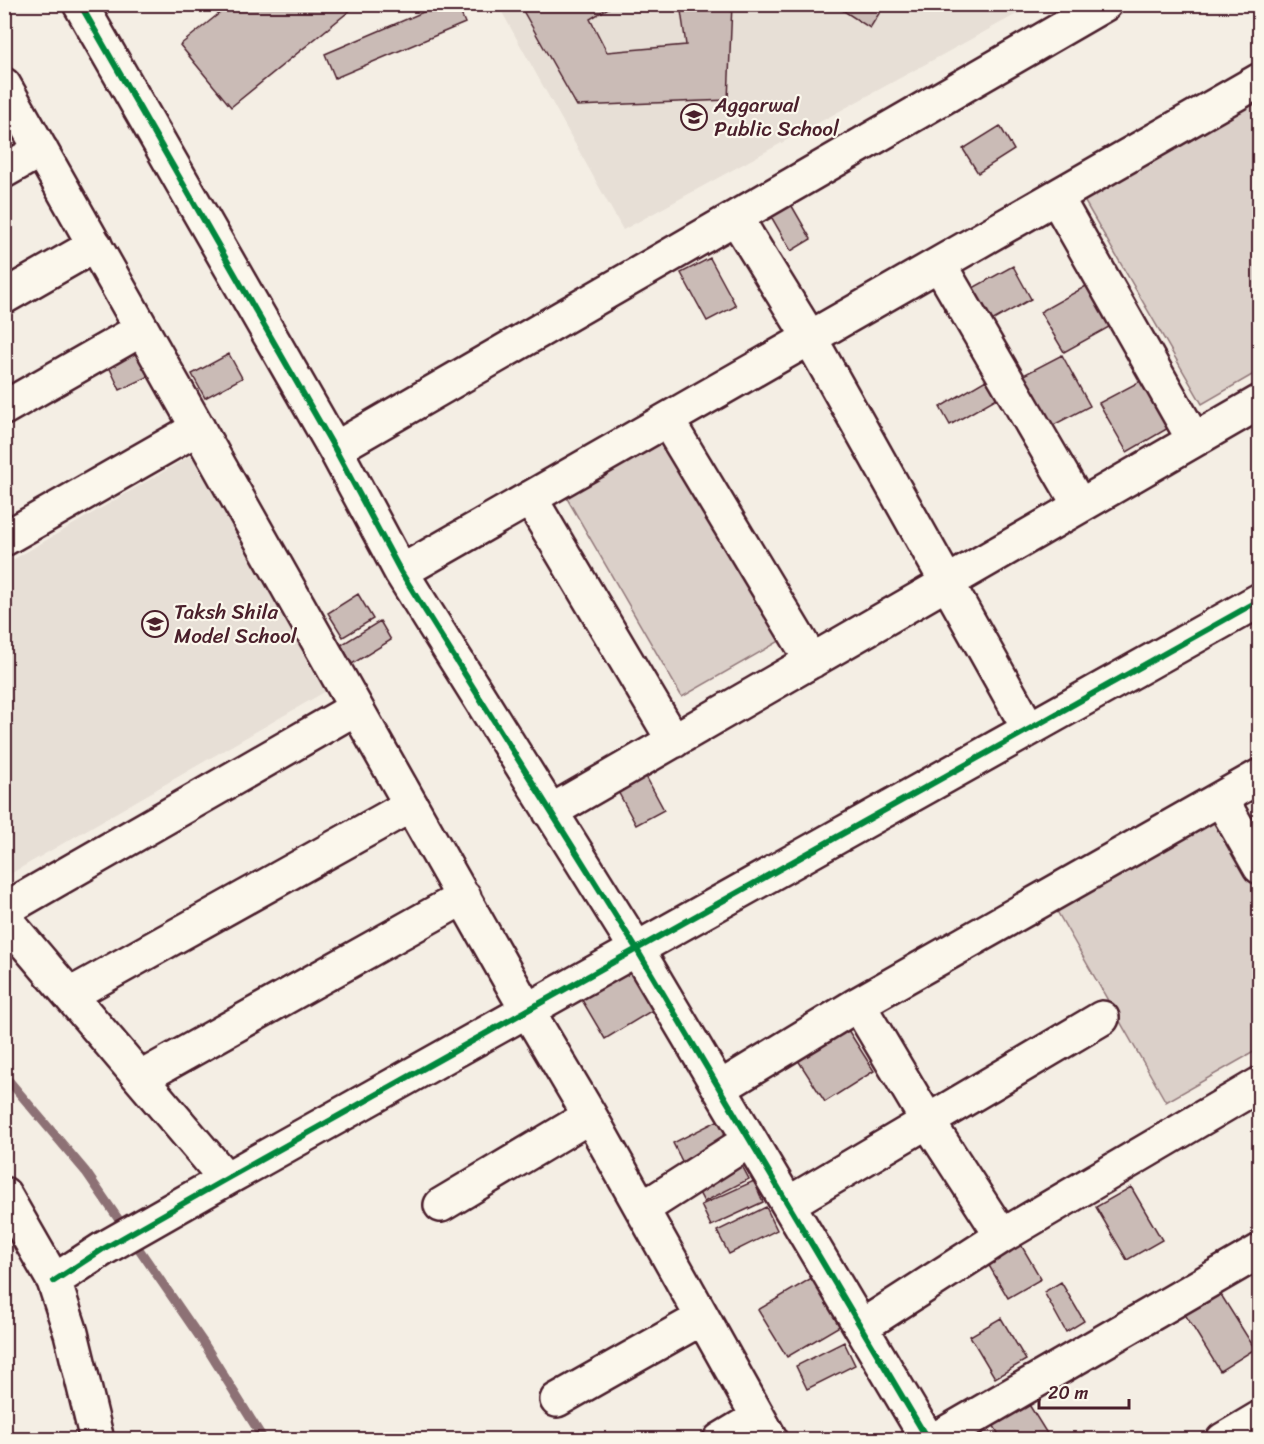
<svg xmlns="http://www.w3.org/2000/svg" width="1264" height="1444" font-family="Sriracha,sans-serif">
	<rect width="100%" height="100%" fill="#f4eee4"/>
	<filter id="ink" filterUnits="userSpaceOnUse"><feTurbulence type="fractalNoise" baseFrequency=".0167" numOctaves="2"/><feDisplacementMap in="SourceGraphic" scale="12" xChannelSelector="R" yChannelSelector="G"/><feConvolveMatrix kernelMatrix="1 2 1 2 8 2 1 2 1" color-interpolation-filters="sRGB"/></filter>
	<g filter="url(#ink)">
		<!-- built -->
		<path fill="#e7dfd6" d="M498 5H1033L623 230Z
			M202 449 340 683 5 877 4 565Z"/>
		<!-- green -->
		<path fill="#dbd0c9" stroke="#92787a" stroke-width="1.5" d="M1252 97 1260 109 1259 371 1202 404 1081 195Z
			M668 426 790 635 682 697 561 488Z
			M1224 809 1259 871V1049L1166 1102 1054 906Z"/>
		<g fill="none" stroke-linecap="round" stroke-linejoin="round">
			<!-- stream -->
			<path stroke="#8d7174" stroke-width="9" d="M4 1075 86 1172 203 1342 264 1440"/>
		</g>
		<!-- building -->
		<path fill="#cabbb6" stroke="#4a1f2b" stroke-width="1.5" d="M231 4H358L231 107 180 45Z
			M442 4H457L465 23 335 78 325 54Z
			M529 4H615L590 19 607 52 686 45 680 4H732L728 100 577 106 522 9Z
			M833 4H885L870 28Z
			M1000 126 1014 150 978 173 963 149Z
			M785 194 811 239 791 251 765 206Z
			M710 258 736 306 707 321 681 273Z
			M1013 266 1031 299 981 327 962 294Z
			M1095 281 1118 322 1064 352 1040 312Z
			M137 344 152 375 120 390 105 358Z
			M229 354 242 378 205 398 192 374Z
			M1062 355 1090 406 1042 431 1014 380Z
			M1150 376 1177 423 1127 452 1099 403Z
			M986 380 997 398 950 425 940 407Z
			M358 594 373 619 343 637 328 613Z
			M380 621 391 640 352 664 341 645Z
			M642 769 664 810 636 825 614 784Z
			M630 965 656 1008 605 1039 579 995Z
			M843 1022 874 1071 825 1102 794 1054Z
			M721 1119 731 1139 683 1163 673 1143Z
			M739 1160 749 1179 704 1202 694 1183Z
			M754 1181 763 1202 711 1226 701 1205Z
			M1131 1187 1162 1240 1127 1260 1096 1207Z
			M766 1207 777 1230 729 1254 717 1231Z
			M1017 1238 1041 1279 1008 1298 984 1257Z
			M815 1276 843 1324 787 1357 758 1310Z
			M1061 1282 1084 1321 1066 1332 1044 1292Z
			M1213 1282 1255 1349 1220 1371 1178 1303Z
			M1001 1318 1026 1360 995 1378 970 1336Z
			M844 1342 855 1365 807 1389 796 1366Z
			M1023 1395 1051 1440H1002L988 1416Z"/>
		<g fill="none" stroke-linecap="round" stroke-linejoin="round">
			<defs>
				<path id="minor" d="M80 4 335 449 401 572 636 948 928 1440
					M4 85 516 991 590 1116 771 1440
					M4 171 41 150
					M1056 197 1194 440
					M736 218 810 338 1029 729
					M939 264 1080 506
					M4 297 95 245
					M4 408 142 329
					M667 420 812 661
					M335 449 1105 4
					M530 498 674 741
					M4 539 198 428
					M401 572 1260 80
					M1221 799 1260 867
					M550 812 1260 402
					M4 910 356 708
					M4 918 226 1179
					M70 995 411 805
					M858 1004 927 1120 1002 1236
					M141 1078 464 897
					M720 1088 858 1004 1260 776
					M4 1194 54 1281 71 1333 97 1440
					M788 1204 1102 1018
					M441 1205 590 1116
					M642 1209 750 1140
					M54 1281 103 1249 226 1179 1260 600
					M861 1327 1002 1236 1260 1084
					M557 1400 702 1318
					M720 1440 758 1417
					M934 1440 1260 1251"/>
				<path id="major" d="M1223 1440 1260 1418"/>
			</defs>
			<!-- minor casing -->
			<use href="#minor" stroke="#4a1f2b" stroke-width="38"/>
			<!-- major casing -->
			<use href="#major" stroke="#4a1f2b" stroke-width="38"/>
			<!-- minor -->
			<use href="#minor" stroke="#fbf7ec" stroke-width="33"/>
			<!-- major -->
			<use href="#major" stroke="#fbf7ec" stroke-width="33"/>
			<defs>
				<path id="cycleway" d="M80 4 335 449 401 572 636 948 928 1440
					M54 1281 103 1249 226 1179 1260 600"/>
			</defs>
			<!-- cycleway casing -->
			<use href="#cycleway" stroke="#fbf7ec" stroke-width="10"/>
			<!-- cycleway -->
			<use href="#cycleway" stroke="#00873e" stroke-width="6"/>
		</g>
	</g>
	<!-- icons -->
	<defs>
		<symbol id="school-ring" viewBox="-11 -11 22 22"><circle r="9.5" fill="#fbf7ec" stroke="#4a1f2b" stroke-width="1.5"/><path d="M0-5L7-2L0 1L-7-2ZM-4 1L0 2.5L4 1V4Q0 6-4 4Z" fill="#4a1f2b"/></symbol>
	</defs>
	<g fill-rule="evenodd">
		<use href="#school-ring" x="679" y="102" width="30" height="30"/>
		<use href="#school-ring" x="140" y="609" width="30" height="30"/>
	</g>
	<g text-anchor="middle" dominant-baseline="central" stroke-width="4.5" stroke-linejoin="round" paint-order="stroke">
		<!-- poi labels -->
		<g font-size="21" fill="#4a1f2b" stroke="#fbf7ec" text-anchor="start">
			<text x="714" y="105">Aggarwal<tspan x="714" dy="24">Public School</tspan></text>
			<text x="174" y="612">Taksh Shila<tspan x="174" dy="24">Model School</tspan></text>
		</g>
	</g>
	<!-- margin -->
	<rect width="1264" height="1444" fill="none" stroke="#fbf7ec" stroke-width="24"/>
	<rect x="12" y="12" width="1240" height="1420" fill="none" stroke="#4a1f2b" stroke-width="2" filter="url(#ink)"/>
	<!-- scale -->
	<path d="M1039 1399v9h90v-9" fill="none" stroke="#4a1f2b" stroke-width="3"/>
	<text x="1048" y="1399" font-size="18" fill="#4a1f2b" stroke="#fbf7ec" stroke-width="4.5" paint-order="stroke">20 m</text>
</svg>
